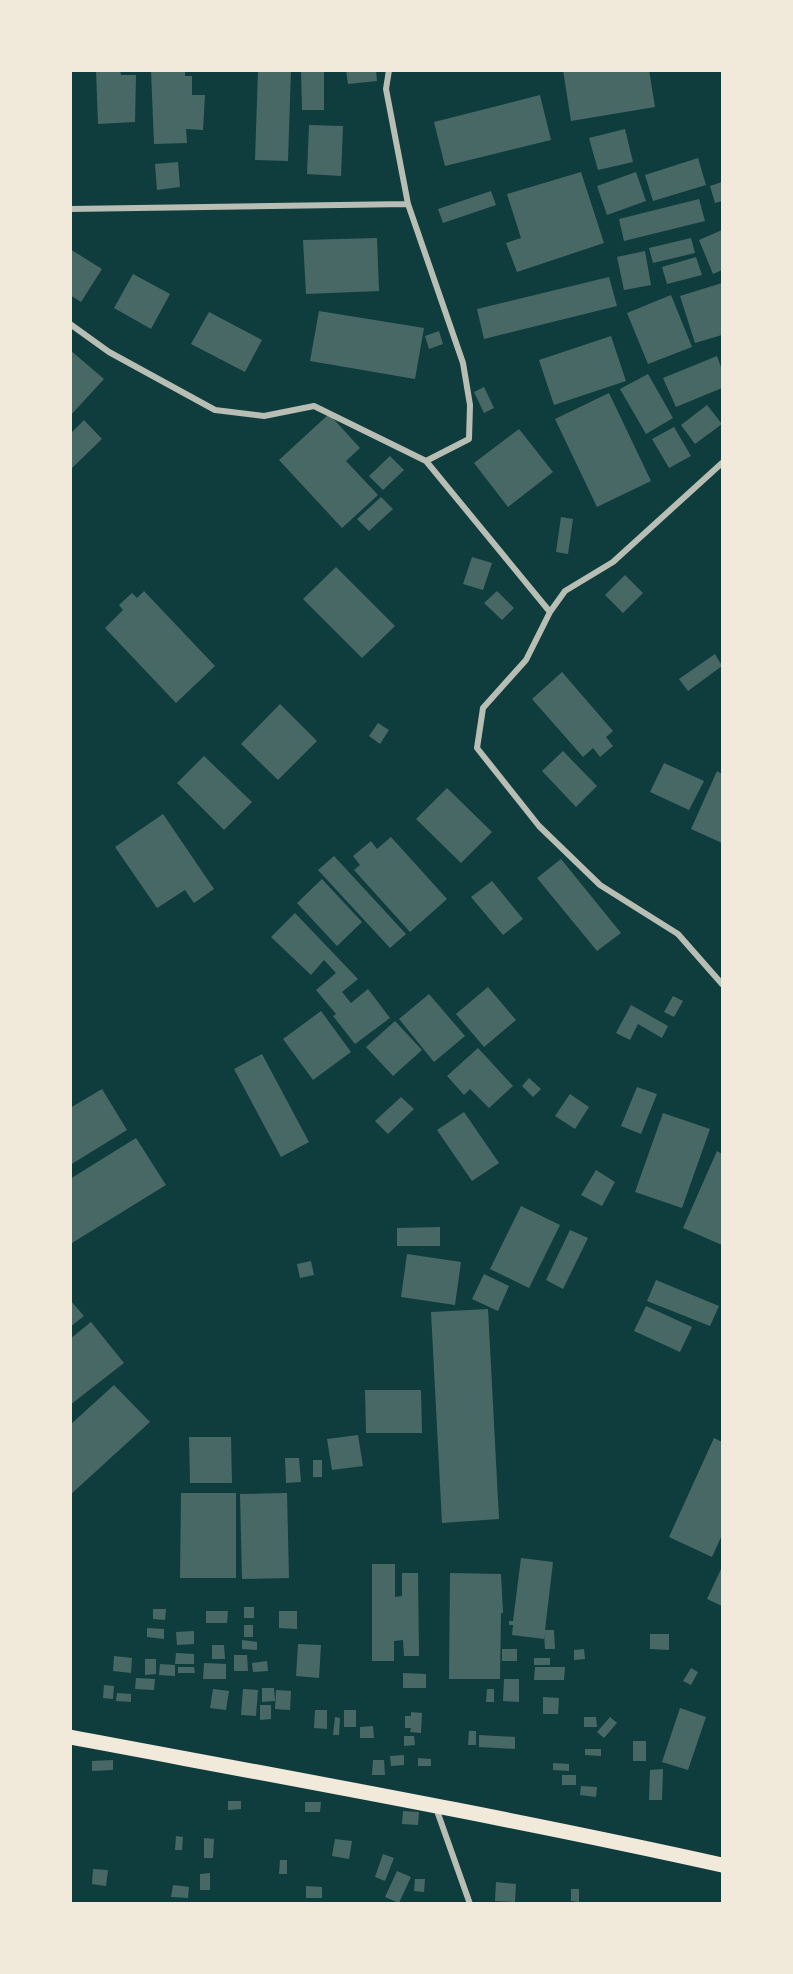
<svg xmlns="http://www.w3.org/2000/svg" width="793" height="1974" font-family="'Golos Text',sans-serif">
	<rect width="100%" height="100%" fill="#0f3d3e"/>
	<!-- building -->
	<path fill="#486865" d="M96 70H120L121 75H136L135 122 98 124Z
		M151 70H185V76H192V95H205L203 130 186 129 187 143 154 144Z
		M258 70H291L288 161 255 160Z
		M301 70H324V110H302Z
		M346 70H376L377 81 348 84Z
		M563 70H649L655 107 571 121Z
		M540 95 551 140 445 166 434 122Z
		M309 125 343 126 341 176 307 174Z
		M625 129 633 162 598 170 589 138Z
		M698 158 706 185 653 201 645 175Z
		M178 162 180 187 157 190 155 164Z
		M581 172 604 243 517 272 506 243 521 238 507 194Z
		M636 172 646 201 607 215 597 186Z
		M722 182V201L715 203 710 186Z
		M491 191 496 205 443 223 438 209Z
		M699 199 705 221 624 241 619 219Z
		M722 230V270L713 274 699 240Z
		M377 238 379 291 306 294 303 240Z
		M691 238 695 253 653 263 649 248Z
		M70 249 102 269 81 302 70 295Z
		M645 251 651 285 624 290 617 257Z
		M696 257 702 275 667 284 662 267Z
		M133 274 170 294 151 329 114 308Z
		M609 277 617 306 484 339 477 309Z
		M722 283V335L695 343 680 296Z
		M671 295 692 347 648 364 627 313Z
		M319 311 424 328 415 379 310 361Z
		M209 312 262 340 245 372 191 344Z
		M439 331 443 344 429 349 425 336Z
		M611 336 626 381 554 405 539 360Z
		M70 350 104 379 70 416Z
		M717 356 722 370V388L676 407 663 378Z
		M648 374 673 418 646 434 620 389Z
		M484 387 494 408 484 413 474 392Z
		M609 393 651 481 597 507 555 419Z
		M707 405 722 424 695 444 681 425Z
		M329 414 360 448 346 461 378 495 342 528 279 460Z
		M84 420 102 439 72 468 70 466V434Z
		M674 427 691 456 669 468 652 439Z
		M519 429 553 472 508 507 474 463Z
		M390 456 404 470 383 490 369 476Z
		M381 497 393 509 369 531 357 519Z
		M561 517 573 519 568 554 556 552Z
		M472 557 492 563 483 590 463 584Z
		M336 567 395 626 362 658 303 599Z
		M625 575 643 593 623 613 605 595Z
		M144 591 215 666 176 703 105 628 123 610 119 605 132 593 137 598Z
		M497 591 514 608 502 620 484 603Z
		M715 654 722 666 688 691 679 679Z
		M562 672 613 731 606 737 613 746 600 757 593 748 583 757 532 699Z
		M280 704 317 741 278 780 241 744Z
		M378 723 389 730 380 744 369 736Z
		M563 751 597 786 576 807 542 771Z
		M204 756 252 802 224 830 177 783Z
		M664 763 704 781 689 810 650 792Z
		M717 771 722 774V843L691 829Z
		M447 788 492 832 461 863 416 819Z
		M163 814 214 889 194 903 185 890 157 908 115 847Z
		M391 837 447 899 410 932 354 870 360 865 353 856 371 841 377 849Z
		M334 856 406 934 390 948 318 870Z
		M561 859 621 933 597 951 537 878Z
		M322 879 362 922 337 946 297 903Z
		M492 881 523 919 503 935 471 897Z
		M295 913 358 979 342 992 351 1003 368 989 390 1018 355 1044 333 1016 336 1014 316 990 336 973 324 960 311 975 271 937Z
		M488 987 516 1020 484 1047 456 1014Z
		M429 994 465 1036 434 1062 399 1019Z
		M673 996 683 1001 674 1017 664 1012Z
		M631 1005 668 1026 662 1038 638 1024 630 1040 616 1033Z
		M321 1011 351 1052 313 1080 283 1039Z
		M395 1021 422 1050 393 1076 366 1047Z
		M478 1048 513 1086 489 1108 470 1089 464 1095 447 1076Z
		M262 1054 309 1142 281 1157 234 1069Z
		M529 1078 541 1089 533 1097 522 1086Z
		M637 1087 657 1094 641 1134 621 1126Z
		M102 1089 127 1130 70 1165V1108Z
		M570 1094 589 1107 575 1129 555 1116Z
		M401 1097 414 1109 388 1134 375 1121Z
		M464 1112 499 1163 472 1181 437 1130Z
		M663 1113 710 1129 682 1208 635 1192Z
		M136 1138 166 1185 72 1243 70 1240V1179Z
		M717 1151 722 1154V1245L683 1228Z
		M596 1170 615 1182 602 1206 581 1195Z
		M521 1206 560 1225 529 1288 490 1269Z
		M440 1227V1246H397V1228Z
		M570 1230 588 1238 563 1289 546 1280Z
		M407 1254 461 1262 455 1305 401 1297Z
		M311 1261 314 1275 300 1278 297 1264Z
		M484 1274 509 1286 498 1311 472 1299Z
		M656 1280 719 1306 710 1326 647 1301Z
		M70 1300 84 1316 70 1327Z
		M646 1306 692 1327 680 1352 634 1331Z
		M488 1309 499 1519 442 1523 431 1312Z
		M91 1322 124 1363 70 1405V1339Z
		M114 1385 150 1422 70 1495V1425Z
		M365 1390H421L422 1433H366Z
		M358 1435 363 1466 332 1470 327 1439Z
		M189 1437H231L232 1483H190Z
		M714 1438 722 1442V1535L712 1557 669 1537Z
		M285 1458H299L301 1482 286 1483Z
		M313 1460H322V1477H313Z
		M181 1493H236V1578H180Z
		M287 1493 289 1578 242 1579 240 1494Z
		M521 1558 553 1562 545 1630H554L555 1649H545L544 1633V1639L512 1635 513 1625H509V1621H513Z
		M372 1564H395V1597L402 1596V1573H418L419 1656H404L403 1640 394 1641V1661H372Z
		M722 1567V1606L707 1599Z
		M450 1573 501 1574 503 1613H501L500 1679H449Z
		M244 1607H254V1618H244Z
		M153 1609H166L165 1620 153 1619Z
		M206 1611H228L227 1623H206Z
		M279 1611H297V1629L279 1628Z
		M244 1625H253V1637H244Z
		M147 1628 164 1629V1639L147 1637Z
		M194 1631V1644L177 1645 176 1632Z
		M650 1634H669V1650L650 1649Z
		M242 1640 257 1642V1650L242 1649Z
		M298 1644 321 1645 319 1678 296 1676Z
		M212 1645H224L225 1659H212Z
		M502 1649H517V1661H502Z
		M584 1649 585 1659 574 1660V1650Z
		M176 1653 194 1654V1664H175Z
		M234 1655H247L248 1671H234Z
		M114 1656 132 1658 131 1673 113 1671Z
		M534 1658H550V1665H534Z
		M145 1659H156V1674L145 1675Z
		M267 1661 268 1671 253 1672 252 1663Z
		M204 1663 226 1664V1679H203Z
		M160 1664 175 1665V1676L159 1675Z
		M178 1667H194L195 1673H178Z
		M535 1667H565L564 1680H534Z
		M691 1668 698 1672 691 1685 683 1681Z
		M403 1673 426 1674V1688H403Z
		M136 1678 155 1679 154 1690 135 1689Z
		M504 1679H519V1702L503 1701Z
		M104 1685 114 1686 113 1699 103 1698Z
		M262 1688H274L275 1701 262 1702Z
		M213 1689 229 1691 226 1710 210 1708Z
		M243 1689 258 1690 256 1716 241 1715Z
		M487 1689H494V1702H486Z
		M276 1690 291 1691 290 1710 275 1709Z
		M117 1693 131 1694V1702L116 1701Z
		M543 1697 559 1698 558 1714H543Z
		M260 1705H271V1719L260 1720Z
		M680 1708 706 1717 688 1770 662 1762Z
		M315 1710H327V1729L314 1728Z
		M344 1710H356V1727H344Z
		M411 1712 422 1713 421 1733 410 1732 411 1728H405V1716H411Z
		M335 1717 340 1718 339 1735H333Z
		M584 1717H596L597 1727H584Z
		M610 1717 617 1723 604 1738 597 1732Z
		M373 1726 374 1738H360V1727Z
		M469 1731H476V1745H468Z
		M479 1735 515 1737V1749L479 1747Z
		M404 1736H414L415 1745 404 1746Z
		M633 1741H646V1761H633Z
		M585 1749H601V1756L585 1755Z
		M404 1755V1765L391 1766 390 1756Z
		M418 1758 431 1759V1766H418Z
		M113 1760V1770L92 1771V1761Z
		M373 1760H384L385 1775H372Z
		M553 1763 569 1764V1771L553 1770Z
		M663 1769 662 1800H649L650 1770Z
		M562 1775H576V1785H562Z
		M581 1786 597 1787 596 1797 580 1795Z
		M228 1801H241V1809L228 1810Z
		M305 1802H321L320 1812H305Z
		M403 1811 419 1812 418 1825 402 1824Z
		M176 1836 183 1837 182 1850H175Z
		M204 1838 214 1839 213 1858H204Z
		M335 1839 352 1841 349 1859 332 1856Z
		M383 1854 394 1858 385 1881 375 1877Z
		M280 1860H287V1874H279Z
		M93 1869 108 1870 106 1886 92 1884Z
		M397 1871 411 1877 399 1903 385 1897Z
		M210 1873V1890H200V1874Z
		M415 1879H425L424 1892 414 1891Z
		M496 1882 516 1884 515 1902 495 1901Z
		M173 1885 189 1887 188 1898 171 1897Z
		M306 1886 322 1887V1898H306Z
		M571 1889H579V1902L571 1901Z"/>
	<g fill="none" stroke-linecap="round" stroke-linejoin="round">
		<!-- minor -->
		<path stroke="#b8beb3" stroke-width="6" d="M389 70 386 89 408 204 463 363 470 405 469 439 426 461
			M70 209 408 204
			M70 324 109 352 215 410 264 416 314 406 426 461 550 612
			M722 463 613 562 565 591 550 612 526 660 483 708 477 748 539 826 600 885 678 934 722 984
			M436 1808 470 1904"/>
		<!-- primary -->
		<path stroke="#f1e9da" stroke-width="15" d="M70 1737C288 1778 506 1817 722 1865"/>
	</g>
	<!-- border -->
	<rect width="793" height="1974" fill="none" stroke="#f1e9da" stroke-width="144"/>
</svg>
